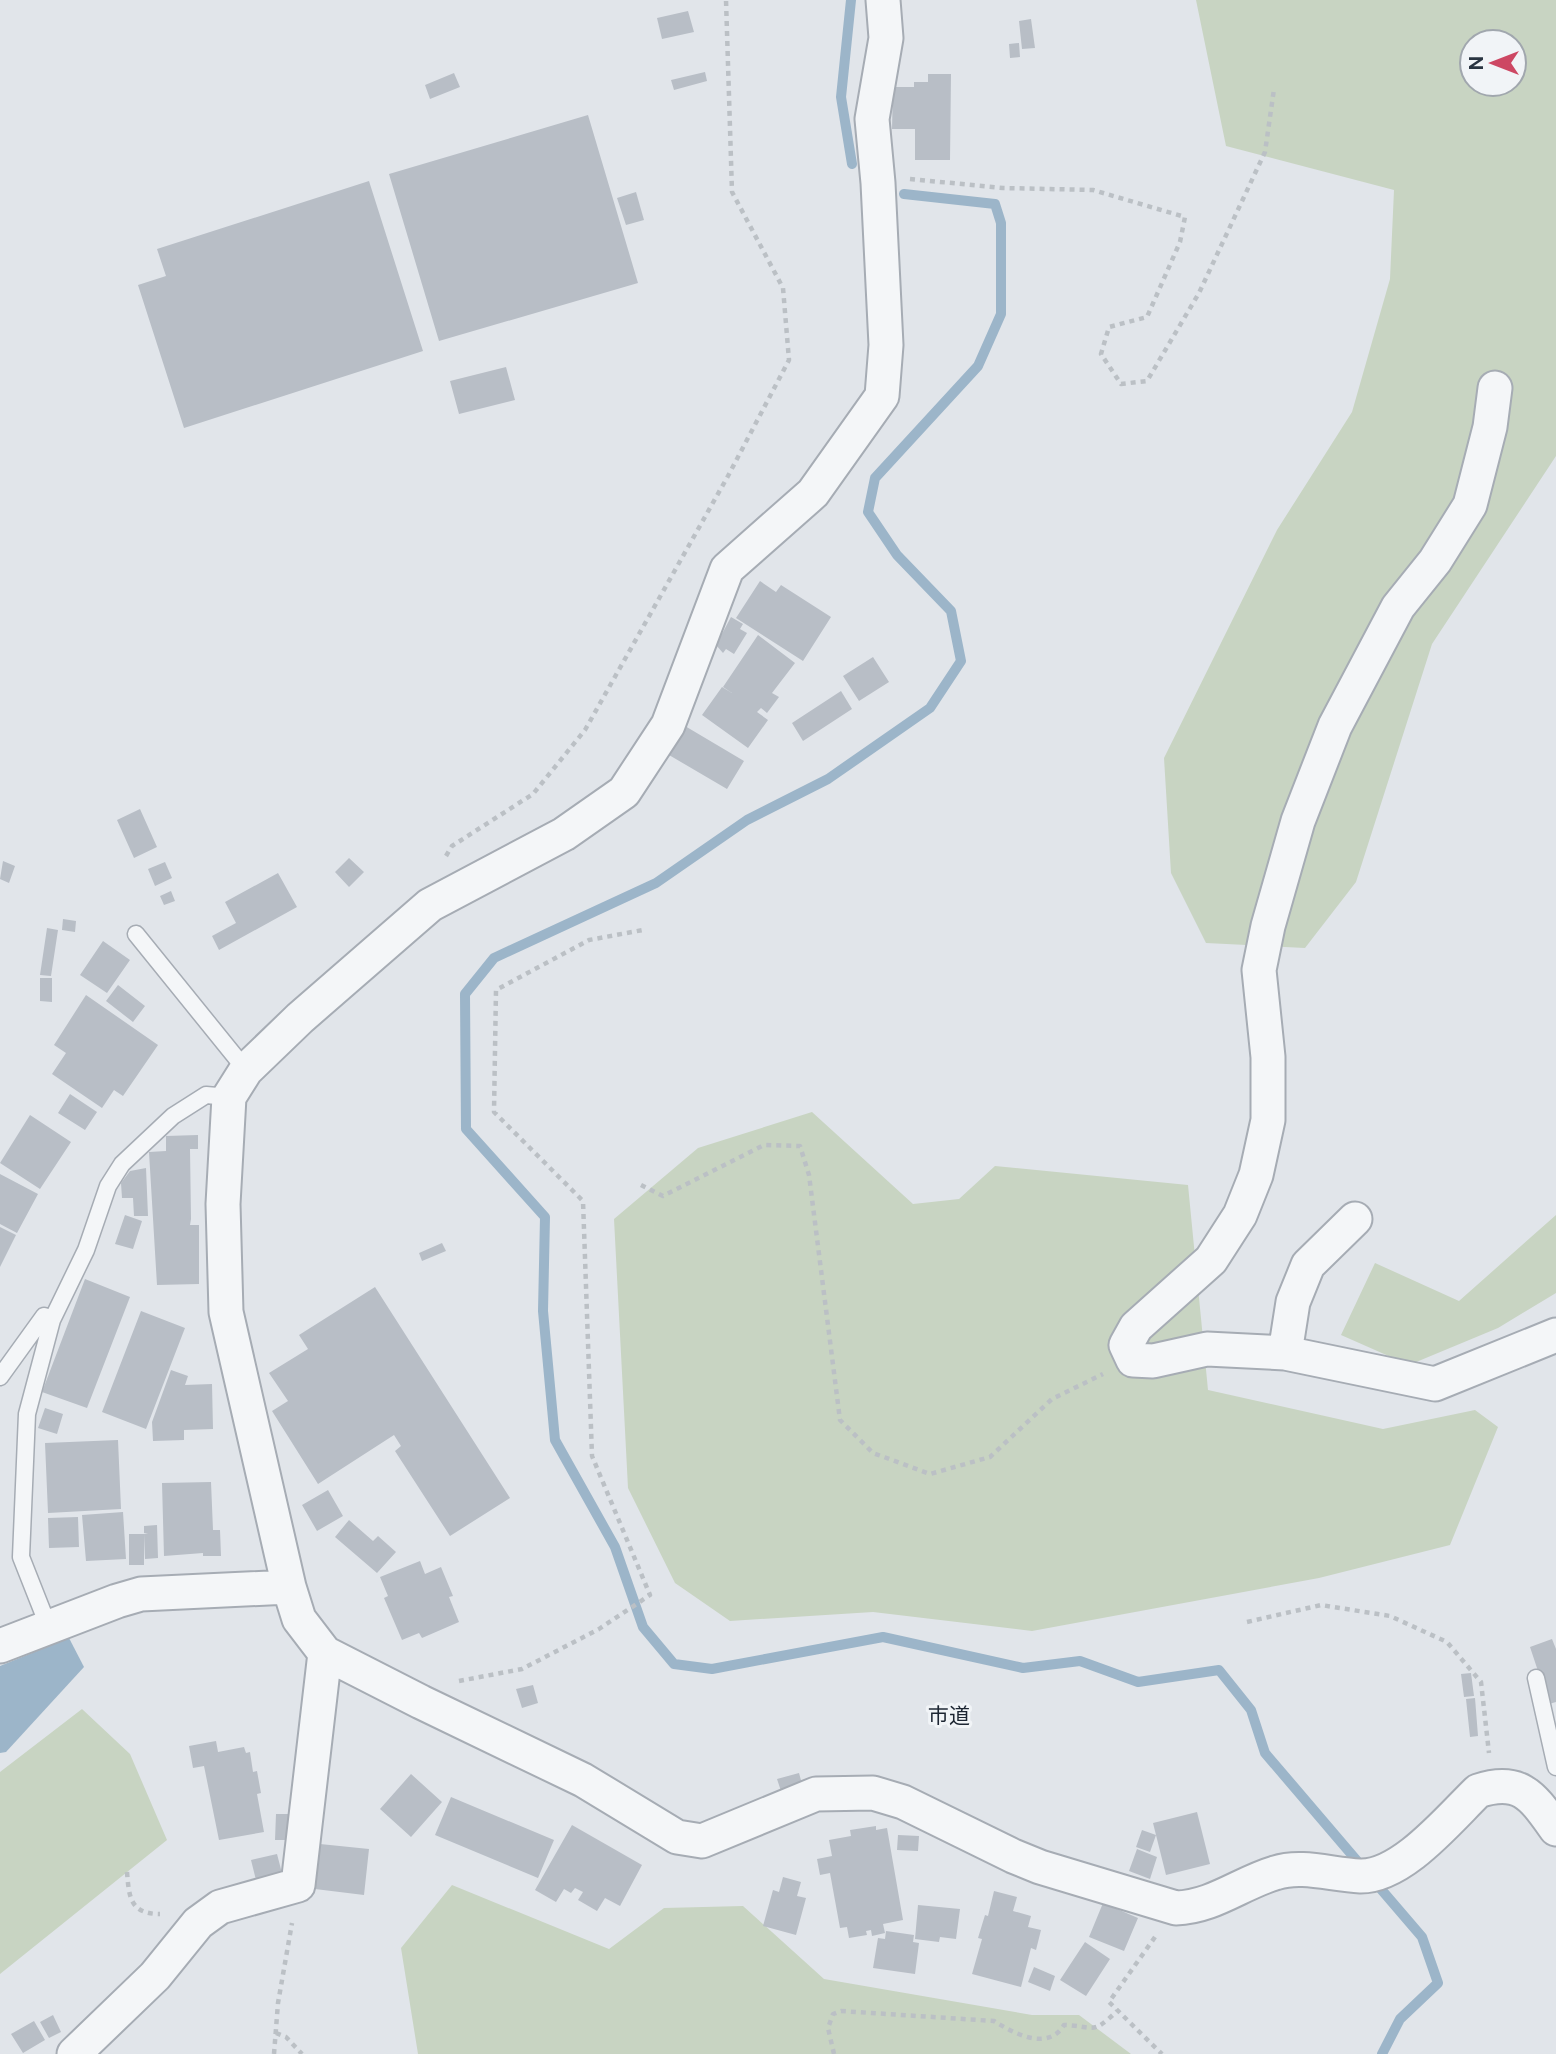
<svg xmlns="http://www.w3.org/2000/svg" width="1556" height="2054" font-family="'Public Sans','Noto Sans JP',sans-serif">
	<rect width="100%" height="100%" fill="#e1e5ea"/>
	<!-- green -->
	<path fill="#c8d4c2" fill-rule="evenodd" d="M1196 0H1556V456L1432 644 1356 882 1305 948 1206 943 1171 873 1164 758 1277 530 1352 412 1390 279 1394 190 1226 146ZM1472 42H1514V84H1472Z
		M812 1112 913 1204 959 1199 995 1166 1188 1185 1208 1390 1383 1429 1475 1410 1498 1427 1450 1545 1319 1578 1032 1631 873 1612 730 1621 675 1583 628 1488 614 1219 698 1148Z
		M1556 1215V1293L1498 1328 1409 1365 1341 1335 1375 1263 1459 1301Z
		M82 1709 130 1754 167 1840 0 1974V1772Z
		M452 1885 609 1949 664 1908 743 1906 824 1979 1032 2015H1079L1131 2054H418L401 1948Z"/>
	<!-- water -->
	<path fill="#9cb5c9" d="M69 1638 84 1667 6 1752 0 1753V1666Z"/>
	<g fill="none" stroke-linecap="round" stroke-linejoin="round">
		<!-- stream -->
		<path stroke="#9cb5c9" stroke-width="10" d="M851 0 841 97 852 164
			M904 194 995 204 1001 223V314L978 366 875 478 868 512 897 555 951 611 961 661 930 708 828 779 747 820 656 883 494 958 465 994 466 1129 545 1217 543 1311 555 1440 615 1547 643 1627 674 1664 712 1669 883 1637 1023 1668 1080 1661 1138 1682 1219 1670 1251 1710 1265 1753 1364 1869
			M1374 1881 1422 1937 1438 1983 1400 2019 1382 2054"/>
	</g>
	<!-- building -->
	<path fill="#b8bec6" d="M688 11 694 32 662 39 657 18Z
		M1031 19 1035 48 1022 49 1019 21Z
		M1019 43 1020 57 1010 58 1009 44Z
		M705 72 707 81 674 90 671 80Z
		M454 73 460 87 430 99 425 85Z
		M928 74H951L950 160H915V129H892L893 87H914V82H928Z
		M588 115 638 283 439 341 389 174Z
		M369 181 423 351 184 428 138 285 166 276 157 249Z
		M636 192 644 220 626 225 617 198Z
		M506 367 515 400 459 414 450 381Z
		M760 581 776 592 781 585 831 617 803 661 736 618Z
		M731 617 743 624 740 629 747 633 734 654 726 649 723 653 716 645Z
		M758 635 795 663 772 693 779 697 767 713 761 708 757 712 768 720 748 748 702 715 722 687 732 693 723 687Z
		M873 657 889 682 859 701 843 676Z
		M841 691 852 709 803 741 792 723Z
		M685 726 744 761 727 789 669 755Z
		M140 809 157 847 134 858 117 820Z
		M349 858 364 872 349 887 335 872Z
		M3 861 15 866 9 883 0 879Z
		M165 862 172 878 155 886 148 869Z
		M278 873 297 907 219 950 212 936 236 923 225 902Z
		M171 891 175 901 164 905 160 896Z
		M63 919 76 921 75 932 62 930Z
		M47 928 58 930 51 976 40 975Z
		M103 941 130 960 107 993 80 975Z
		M40 978H52V1002L40 1001Z
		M118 985 145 1006 133 1022 106 1001Z
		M86 995 158 1045 123 1096 114 1090 102 1108 52 1074 66 1053 54 1045Z
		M70 1094 97 1112 85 1130 58 1113Z
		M30 1115 71 1142 40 1189 0 1163Z
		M198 1135V1149H190L191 1219 190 1225H199V1284L157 1285 149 1152 166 1151V1136Z
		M146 1168 148 1216H134L133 1198H122L121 1183 130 1171Z
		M0 1174 38 1194 17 1233 0 1224Z
		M125 1215 142 1221 133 1249 115 1244Z
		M0 1227 16 1235 0 1267Z
		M442 1243 446 1251 422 1261 419 1253Z
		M85 1279 130 1297 87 1408 42 1392Z
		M375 1287 510 1498 450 1536 395 1451 401 1446 394 1435 318 1484 272 1411 288 1401 269 1373 308 1349 299 1335Z
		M141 1311 185 1328 146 1429 102 1412Z
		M171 1370 188 1376 185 1385 212 1384 213 1429 184 1430V1440L153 1441 152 1422Z
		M45 1408 63 1414 57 1434 38 1428Z
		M118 1440 121 1509 48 1513 45 1443Z
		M211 1482 213 1530H220L221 1556H203V1553L164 1556 162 1483Z
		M328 1490 343 1516 317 1531 302 1505Z
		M123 1512 126 1559 86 1561 82 1515Z
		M78 1517 79 1547 49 1548 48 1518Z
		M349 1520 373 1541 378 1536 396 1552 377 1573 335 1537Z
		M157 1525 158 1558 145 1559 144 1534 148 1533H144V1526Z
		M129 1534H144V1565H129Z
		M420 1561 425 1574 441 1567 453 1596 449 1597 459 1622 422 1638 419 1633 402 1640 384 1598 388 1596 380 1577Z
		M1552 1639 1556 1649V1702L1549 1704 1530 1647Z
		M1471 1673 1474 1696 1464 1697 1461 1674Z
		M533 1685 538 1703 522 1708 516 1689Z
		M1475 1698 1478 1736 1470 1737 1466 1699Z
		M216 1741 218 1752 244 1747 246 1753 250 1752 253 1772 257 1771 261 1793 257 1794 264 1832 219 1840 204 1766 193 1768 189 1746Z
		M799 1773 802 1784 781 1791 777 1779Z
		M411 1774 442 1802 411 1837 380 1809Z
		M451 1797 554 1840 538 1878 435 1835Z
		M1197 1812 1210 1864 1166 1875 1153 1823Z
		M276 1814H289L288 1840H275Z
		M572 1825 642 1865 620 1906 605 1898 597 1911 578 1900 583 1892 575 1888 571 1893 564 1889 556 1902 535 1890Z
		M876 1826V1830L887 1828 903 1920 883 1924 885 1933 872 1936 871 1930 866 1931 867 1935 849 1938 847 1927 840 1928 830 1873 820 1875 817 1859 832 1856 829 1840 851 1836 850 1830Z
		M1142 1830 1156 1835 1150 1852 1136 1847Z
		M898 1835 919 1836 918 1851 897 1850Z
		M320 1844 369 1849 364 1895 315 1889Z
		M1137 1849 1157 1857 1150 1879 1129 1871Z
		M277 1854 283 1877 257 1884 251 1860Z
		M783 1877 801 1882 797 1896 806 1898 796 1935 763 1926 773 1890 779 1892Z
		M994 1891 1017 1897 1013 1911 1031 1916 1028 1927 1041 1930 1036 1950 1031 1948 1021 1987 972 1974 982 1939 978 1938 985 1915 988 1916Z
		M1103 1903 1138 1918 1124 1951 1089 1937Z
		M918 1905 960 1909 956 1939 940 1937 939 1942 915 1939Z
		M886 1931 914 1935 913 1942 919 1943 915 1974 873 1968 878 1938 885 1939Z
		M1085 1942 1110 1959 1086 1996 1060 1980Z
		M1034 1967 1055 1976 1050 1991 1028 1982Z
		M53 2015 61 2032 49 2038 40 2022Z
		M34 2021 45 2040 23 2053 11 2034Z"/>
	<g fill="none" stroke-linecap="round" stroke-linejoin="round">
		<defs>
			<path id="service" d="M136 934 246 1070
				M0 1377 44 1316 52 1320
				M49 1628 21 1557 27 1414 52 1320 86 1250 108 1186 122 1164 173 1116 206 1095 229 1097
				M1536 1678 1556 1767"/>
			<path id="minor" d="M883 0 886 38 872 119 878 183 886 345 882 396 813 493 727 569 668 725 624 792 564 834 430 905 300 1018 246 1070 229 1097 223 1204 226 1312 289 1587 299 1619 325 1653 421 1702 583 1780 677 1837 702 1841 816 1794 873 1793 903 1802 1013 1856 1040 1867 1176 1908C1213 1907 1241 1883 1275 1873 1302 1864 1332 1875 1360 1876 1402 1877 1449 1819 1478 1791 1521 1777 1533 1797 1556 1829
				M1495 388 1490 427 1470 505 1435 561 1398 607 1335 726 1298 821 1268 926 1259 970 1268 1057V1120L1256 1175 1240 1215 1211 1260 1136 1327 1126 1345 1133 1360 1153 1361 1207 1349 1285 1353 1435 1384 1556 1335
				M1285 1353 1293 1302 1308 1265 1355 1219
				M0 1646 117 1601 141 1594 289 1587
				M74 2054 155 1976 198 1923 220 1907 298 1885 325 1653"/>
		</defs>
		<!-- service casing -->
		<use href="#service" stroke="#a6acb4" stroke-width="19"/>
		<!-- minor casing -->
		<use href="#minor" stroke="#a6acb4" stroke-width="37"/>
		<!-- path -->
		<path stroke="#bbc0c5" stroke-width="4.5" stroke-dasharray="5 5" stroke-linecap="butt" d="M910 179 1003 188 1093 190 1185 217 1180 242 1147 317 1109 327 1101 354 1121 384 1147 381 1199 293 1265 152 1274 89
			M446 856 452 846 533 794 585 730 728 476 789 360 783 288 732 192 726 0
			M641 1185 663 1196 764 1145 800 1146 809 1175 840 1420 873 1453 930 1474 990 1457 1052 1399 1103 1374
			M1247 1622 1321 1605 1390 1616 1447 1642 1481 1682 1489 1753
			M459 1681 522 1669 599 1629 650 1595 592 1456 583 1201 494 1112 496 990 589 940 643 930
			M127 1872C129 1897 130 1914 160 1914
			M1155 1937 1109 2002 1162 2054
			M276 2033 286 2037 302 2054
			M274 2054 278 2003 292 1923
			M834 2054 828 2028 833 2014 841 2011 994 2021C1013 2033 1048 2052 1064 2025 1096 2026 1091 2036 1117 2011"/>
		<!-- service -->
		<use href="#service" stroke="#f4f6f8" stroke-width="16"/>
		<!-- minor -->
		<use href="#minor" stroke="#f4f6f8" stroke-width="33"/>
	</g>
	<g text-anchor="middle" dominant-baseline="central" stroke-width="6" stroke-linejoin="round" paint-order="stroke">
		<!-- neighbourhood labels -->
		<g font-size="21" fill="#1c2532" stroke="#f1f4f7">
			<text x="949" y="1715">市道</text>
		</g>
	</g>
	<!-- north arrow -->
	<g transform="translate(1493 63) rotate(270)"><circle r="33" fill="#f1f4f7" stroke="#a1a7ae" stroke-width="2"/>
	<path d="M0-5L12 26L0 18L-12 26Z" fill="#cd4763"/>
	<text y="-10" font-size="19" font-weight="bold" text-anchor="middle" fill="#293441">N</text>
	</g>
</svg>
